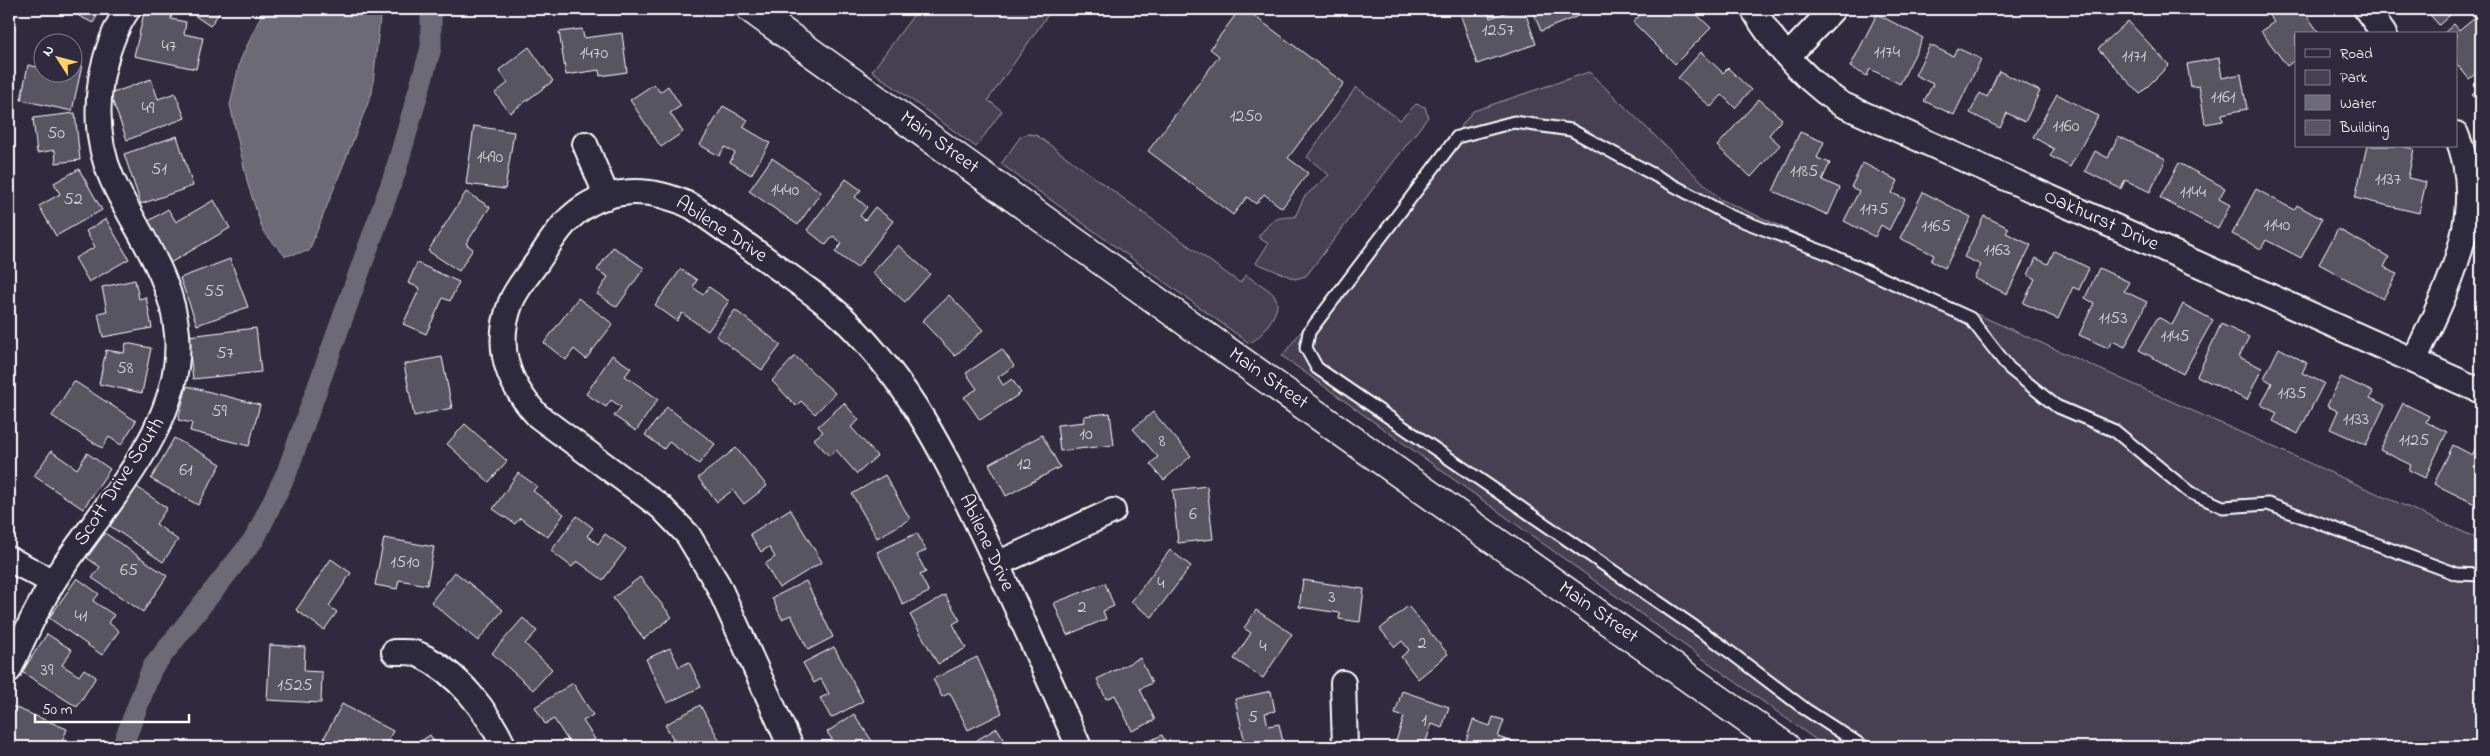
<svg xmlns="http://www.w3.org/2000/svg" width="2490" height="756" font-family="'Indie Flower',sans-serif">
	<rect width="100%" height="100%" fill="#2f2a3d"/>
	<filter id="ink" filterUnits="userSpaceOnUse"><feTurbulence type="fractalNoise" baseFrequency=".02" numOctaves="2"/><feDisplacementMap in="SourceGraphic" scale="10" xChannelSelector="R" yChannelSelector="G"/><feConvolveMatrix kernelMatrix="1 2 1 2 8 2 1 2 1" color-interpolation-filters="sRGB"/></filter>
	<g filter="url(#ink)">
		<!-- green -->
		<path fill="#464152" stroke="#a2a0a8" d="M918 9H1052L988 100 1002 111 976 147 872 71Z
			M1589 72 1720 199 2481 540V747H1826L1282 356 1473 111Z
			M1356 87 1400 120 1416 104 1425 107 1428 117 1306 276 1295 279 1256 263 1268 244 1258 237C1272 220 1273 217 1295 217L1304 197 1329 175 1307 157Z
			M1028 134 1036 135 1240 283 1246 275C1270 292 1289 295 1268 325 1262 333 1259 339 1249 343L1001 164 1021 136Z"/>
		<!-- water -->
		<path fill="#6d6a77" stroke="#a7a6ad" d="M264 9H381L372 93 309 251 285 256 263 231 248 185 230 105 240 61Z"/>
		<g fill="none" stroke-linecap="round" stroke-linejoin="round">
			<!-- canal -->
			<path stroke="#6d6a77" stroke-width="21" d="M122 747 152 668 255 538 287 472 395 173 431 48V9"/>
		</g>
		<!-- building -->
		<path fill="#595564" stroke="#fff" d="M65 9H101L93 23Z
			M145 9 172 12 171 19 186 22 184 34 203 38 196 69 134 56Z
			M185 9H222L210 26Z
			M1240 9H1245L1344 83 1288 158 1308 173 1282 208 1264 194 1256 204 1247 197 1233 215 1148 151 1219 56 1210 49Z
			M1462 9H1487L1490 18 1516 9H1524L1536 44 1477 64 1459 10Z
			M1532 9H1587L1588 12 1541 31Z
			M1646 9H1665L1671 15 1677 9H1691L1711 28 1675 64 1633 22Z
			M2264 9H2302L2320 34H2296V59L2287 66 2261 31 2274 22Z
			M2425 9H2457L2439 25Z
			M2481 12V69L2469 79 2456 63V34H2443L2454 24 2459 30Z
			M1877 14 1923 38 1900 84 1870 69 1867 76 1850 67Z
			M2128 21 2169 65 2140 94 2098 49Z
			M582 29 584 38 622 33 627 72 600 76 599 70 566 75 559 32Z
			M1930 45 1953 56 1957 48 1981 59 1954 115 1924 101 1933 84 1915 75Z
			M529 47 553 81 510 113 495 93 508 83 499 70Z
			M1701 52 1723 73 1728 68 1751 90 1735 108 1722 95 1711 107 1678 78Z
			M2219 58 2222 78 2241 74 2247 109 2222 114 2223 121 2205 124 2199 86 2191 87 2187 64Z
			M72 63 82 65 72 111 21 100 28 65 42 68V72H72Z
			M1999 71 2040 91 2025 122 2007 113 2000 128 1970 113 1980 93 1987 97Z
			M151 79 158 99 175 93 185 118 127 140 110 94Z
			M654 84 660 92 668 86 681 106 670 113 683 132 661 147 630 100Z
			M2481 86V104L2472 95Z
			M2057 94 2098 116 2070 167 2050 156 2054 149 2033 137Z
			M1759 99 1782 119 1769 135 1780 145 1751 177 1717 146Z
			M723 106 748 120 743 127 770 143 751 175 730 162 735 153 725 147 719 156 700 145Z
			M75 113 80 160 56 163 55 150 37 153 33 118Z
			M474 126 514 132 505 189 466 184Z
			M1800 132 1824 142 1817 158 1830 163 1822 180 1840 188 1828 215 1773 191Z
			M177 136 193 186 141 204 124 154Z
			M2118 136 2166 159 2150 192 2125 180 2121 189 2085 171 2095 151 2108 158Z
			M2367 146H2401L2414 149 2408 178 2426 182 2419 213 2355 198Z
			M772 158 821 192 798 225 749 191Z
			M1863 163 1898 181 1892 193 1905 199 1889 230 1881 225 1875 237 1844 221 1859 191 1851 187Z
			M2179 163 2225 188 2219 199 2230 205 2218 229 2160 198Z
			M79 169 102 210 56 236 39 206 60 194 54 183Z
			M846 179 861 190 855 197 867 207 860 216 865 220 875 207 893 221 857 268 835 252 842 243 833 236 826 245 807 230Z
			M2256 189 2294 210 2297 205 2322 219 2301 258 2266 240 2261 249 2232 234Z
			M466 192 490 207 466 244 473 249 459 271 428 251Z
			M1923 192 1971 217 1945 268 1931 261 1934 255 1900 238Z
			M214 200 230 228 170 263 147 222 168 209 176 222Z
			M1984 216 2009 228 2006 233 2031 245 2007 294 1974 278 1981 265 1964 257Z
			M106 219 129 259 89 282 75 258 95 247 86 231Z
			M2338 229 2389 257 2384 267 2397 274 2383 299 2319 264Z
			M898 245 930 274 905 302 872 273Z
			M613 247 644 268 617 307 597 294 608 277 597 270Z
			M2054 251 2089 268 2079 290 2073 287 2058 319 2023 303 2035 279 2028 275 2036 258 2048 264Z
			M230 259 248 307 197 325 180 278Z
			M417 263 459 282 450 301 443 298 426 334 403 324 420 288 408 283Z
			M2099 268 2129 282 2124 291 2147 302 2125 347 2112 341 2108 348 2079 335 2094 303 2085 298Z
			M681 269 697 280 693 287 703 295 709 287 729 301 708 331 682 313 677 321 655 305Z
			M135 280 139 299 146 297 152 328 103 337 98 313 107 311 102 287Z
			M949 295 983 330 955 356 922 321Z
			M578 298 613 324 586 359 574 349 566 360 544 343Z
			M2183 304 2213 320 2183 374 2139 350 2158 317 2172 325Z
			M2481 305V326L2473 322Z
			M735 310 781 345 762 370 716 336Z
			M2221 324 2249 337 2239 357 2262 368 2247 400 2197 376Z
			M256 328 261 372 193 379 188 336Z
			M126 343 151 348 142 393 99 384 106 350 124 353Z
			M2279 348 2307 363 2302 373 2324 383 2298 434 2273 421 2277 413 2261 405 2272 383 2264 378Z
			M1002 349 1014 366 998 377 1003 385 1012 379 1021 393 980 420 964 397 977 389 966 373Z
			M612 355 631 368 625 376 658 399 636 431 614 416 621 407 611 400 606 407 586 394Z
			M795 356 835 393 815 414 801 401 796 406 772 381Z
			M442 357 452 408 414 416 404 364Z
			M2341 377 2373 392 2370 398 2385 405 2366 445 2330 429 2338 411 2327 406Z
			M74 381 136 421 121 445 109 437 102 448 52 416Z
			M187 386 260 405 249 446 190 431 192 423 178 420Z
			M844 403 859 420 851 427 877 456 857 474 836 450 829 456 814 439 823 432 818 426Z
			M2403 403 2429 416 2426 422 2447 432 2425 478 2409 470 2411 465 2380 450Z
			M667 407 715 444 699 464 669 442 664 449 645 435Z
			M1153 412 1191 456 1164 480 1150 464 1158 457 1133 429Z
			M1110 413 1114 445 1060 451 1057 425 1085 422 1084 416Z
			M465 424 507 461 489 482 447 444Z
			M1042 435 1060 467 1006 496 989 464Z
			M174 438 221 464 198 505 151 479Z
			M2481 438V507L2434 484 2453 445 2472 455Z
			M736 448 767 486 744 504 733 490 717 502 698 478Z
			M51 451 77 469 87 453 110 469 83 509 34 476Z
			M518 473 537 486 533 491 564 514 548 537 520 518 515 524 493 509Z
			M885 475 910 519 877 538 852 494Z
			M1207 486 1213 539 1178 543 1173 490Z
			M137 487 167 508 156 524 178 540 163 562 110 526Z
			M790 509 822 562 779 588 765 564 775 557 769 547 761 552 750 534Z
			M577 516 593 528 587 536 598 544 605 534 626 549 603 580 577 561 572 567 551 551Z
			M105 533 167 576 143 612 92 578 100 567 87 558Z
			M917 533 926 550 917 555 926 572 920 575 929 592 903 605 877 552Z
			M384 538 434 547 427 585 399 580 397 589 375 585Z
			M1170 550 1191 566 1152 617 1131 602Z
			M331 559 351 573 329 606 337 612 324 630 296 610Z
			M455 572 503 610 478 641 431 602Z
			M640 577 672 617 644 639 613 598Z
			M77 578 99 594 93 601 114 615 109 623 119 631 102 655 49 618Z
			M1303 580 1364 589 1360 622 1339 619 1340 613 1299 607Z
			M806 581 833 637 808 650 791 615 782 619 772 598Z
			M1105 583 1114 606 1103 611 1106 619 1067 635 1054 603Z
			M945 595 960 620 953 624 966 648 938 664 910 615Z
			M1408 606 1448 654 1418 679 1401 657 1409 650 1402 641 1395 647 1380 629Z
			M1256 610 1292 634 1263 678 1234 659 1251 633 1244 628Z
			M523 618 537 631 525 644 552 669 533 690 492 653Z
			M47 634 72 650 62 665 79 676 84 669 96 677 77 707 22 672Z
			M270 645 305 647 304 671 322 672 321 703 267 700Z
			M834 647 863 701 831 718 820 698 829 694 821 679 814 683 803 663Z
			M670 648 679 667 689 662 701 687 667 703 646 659Z
			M977 657 1002 713 968 730 950 693 942 697 933 679Z
			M1140 658 1152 683 1140 689 1155 720 1132 731 1115 695 1106 699 1097 679Z
			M573 683 593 715 583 721 595 739 582 747H572L554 719 545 724 535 707Z
			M1271 691 1275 711 1265 713 1268 726 1279 724 1284 747H1246L1235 699Z
			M1402 691 1449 707 1442 728 1432 724 1424 747H1394L1404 717 1395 714Z
			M342 704 393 731 385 747H364L357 744 355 747H341L324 738Z
			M9 705 67 729 60 747H9Z
			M700 705 723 747H678L665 725Z
			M854 714 876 747H837L827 732Z
			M1493 717 1504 720 1498 737 1528 747H1464L1473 720 1490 726Z
			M997 728 1009 747H981L977 740Z
			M430 735 438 747H412Z
			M1162 735 1168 747H1137Z"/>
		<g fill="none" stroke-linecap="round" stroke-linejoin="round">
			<defs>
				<path id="lane" d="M1864 747 1805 709 1718 643 1317 368 1306 348 1309 332 1457 137 1514 122 1571 130 1730 216 1829 254 1970 318 2009 368 2056 406 2115 431 2189 492 2223 507 2268 504 2457 574 2481 575"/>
				<path id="street" d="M1753 9C1775 46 1806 80 1841 104L2481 391
					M2366 9 2384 34
					M1788 56 1833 9
					M585 144 607 197
					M2414 361C2446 290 2490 212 2456 134
					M9 559 53 582
					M997 564 1113 511
					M394 652C402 652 413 651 420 655 458 673 487 710 504 747
					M9 670C22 640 36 610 53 582 100 508 185 427 177 334 172 274 136 232 112 179 98 147 96 112 101 79 106 54 114 29 128 9
					M1343 683 1345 747
					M791 747 718 585 688 535 661 507 538 416C507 383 494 346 511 302 517 287 529 274 538 261 548 246 557 230 570 218 606 185 651 186 693 207 724 229 755 251 785 273 805 288 827 302 845 320 912 386 944 454 984 537 1017 607 1048 677 1079 747"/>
				<path id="secondary" d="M751 9 1189 324 1786 747"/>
			</defs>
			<!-- lane casing -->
			<use href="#lane" stroke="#fff" stroke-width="15"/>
			<!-- street casing -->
			<use href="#street" stroke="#fff" stroke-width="28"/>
			<!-- secondary casing -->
			<use href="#secondary" stroke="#fff" stroke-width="31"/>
			<!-- lane -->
			<use href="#lane" stroke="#2f2a3d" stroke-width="11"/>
			<!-- street -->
			<use href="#street" stroke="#2f2a3d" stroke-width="24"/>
			<!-- secondary -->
			<use href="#secondary" stroke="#2f2a3d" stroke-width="28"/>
		</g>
	</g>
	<g text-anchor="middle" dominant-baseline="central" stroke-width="4" stroke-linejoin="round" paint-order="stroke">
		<!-- number labels -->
		<g font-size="18" fill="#d6d4d8">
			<text x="1498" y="31">1257</text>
			<text x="169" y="47">47</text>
			<text x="1887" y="53">1174</text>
			<text x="594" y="54">1470</text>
			<text x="2134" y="57">1171</text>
			<text x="2223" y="98">1161</text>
			<text x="148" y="109">49</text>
			<text x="1246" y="117">1250</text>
			<text x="2066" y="127">1160</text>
			<text x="56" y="134">50</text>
			<text x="490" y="158">1490</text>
			<text x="159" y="170">51</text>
			<text x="1804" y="172">1185</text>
			<text x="2388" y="180">1137</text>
			<text x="785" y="191">1440</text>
			<text x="2193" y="193">1144</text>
			<text x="73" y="200">52</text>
			<text x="1874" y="210">1175</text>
			<text x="2277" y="226">1140</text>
			<text x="1936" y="227">1165</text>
			<text x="1997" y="251">1163</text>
			<text x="214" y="292">55</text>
			<text x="2113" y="319">1153</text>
			<text x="2175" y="337">1145</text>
			<text x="225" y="354">57</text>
			<text x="125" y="369">58</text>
			<text x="2292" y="394">1135</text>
			<text x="219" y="412">59</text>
			<text x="2356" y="420">1133</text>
			<text x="1086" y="435">10</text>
			<text x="2414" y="441">1125</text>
			<text x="1162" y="442">8</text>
			<text x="1024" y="465">12</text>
			<text x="186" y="471">61</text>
			<text x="1193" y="515">6</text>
			<text x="405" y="563">1510</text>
			<text x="129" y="571">65</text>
			<text x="1161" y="584">4</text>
			<text x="1332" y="598">3</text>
			<text x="1082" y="608">2</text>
			<text x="81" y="617">41</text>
			<text x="1422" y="644">2</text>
			<text x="1263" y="647">4</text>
			<text x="47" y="671">39</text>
			<text x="295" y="686">1525</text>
			<text x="1253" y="718">5</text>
			<text x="1424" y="721">1</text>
		</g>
		<!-- street labels -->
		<g font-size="20" fill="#fff" stroke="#2f2a3d">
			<text transform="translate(939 143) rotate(36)">Main Street</text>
			<text transform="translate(2101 221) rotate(24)">Oakhurst Drive</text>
			<text transform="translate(721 230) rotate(33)">Abilene Drive</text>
			<text transform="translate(1268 379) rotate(35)">Main Street</text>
			<text transform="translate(120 482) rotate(-57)">Scott Drive South</text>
			<text transform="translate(986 543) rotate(65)">Abilene Drive</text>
			<text transform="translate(1598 613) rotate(35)">Main Street</text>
		</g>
	</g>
	<!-- margin -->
	<rect width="2490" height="756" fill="none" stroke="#2f2a3d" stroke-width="30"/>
	<rect x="15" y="15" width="2460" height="726" fill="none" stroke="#fff" stroke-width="2" filter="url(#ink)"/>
	<!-- legend -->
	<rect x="2295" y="32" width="162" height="115" fill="#2f2a3d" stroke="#827f8b"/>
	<rect x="2305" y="49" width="25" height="8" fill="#2f2a3d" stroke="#827f8b"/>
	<text x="2340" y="58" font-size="15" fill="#ffffff">Road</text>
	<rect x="2305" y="70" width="25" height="15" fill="#464152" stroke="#827f8b"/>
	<text x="2340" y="82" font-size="15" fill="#ffffff">Park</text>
	<rect x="2305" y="95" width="25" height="15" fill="#6d6a77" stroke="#827f8b"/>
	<text x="2340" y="108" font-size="15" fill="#ffffff">Water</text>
	<rect x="2305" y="120" width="25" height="15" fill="#595564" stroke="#827f8b"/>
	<text x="2340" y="132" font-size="15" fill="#ffffff">Building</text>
	<!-- north arrow -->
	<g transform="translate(58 58) rotate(306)"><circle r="24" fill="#2f2a3d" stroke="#827f8b"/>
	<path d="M0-4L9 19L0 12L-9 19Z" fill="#ffd166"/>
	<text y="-8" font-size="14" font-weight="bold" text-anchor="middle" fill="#ffffff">N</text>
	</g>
	<!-- scale -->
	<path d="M35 714v8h154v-8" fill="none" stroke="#ffffff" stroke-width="2.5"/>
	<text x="42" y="714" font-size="15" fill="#ffffff" stroke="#2f2a3d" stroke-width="4" paint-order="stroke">50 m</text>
</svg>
